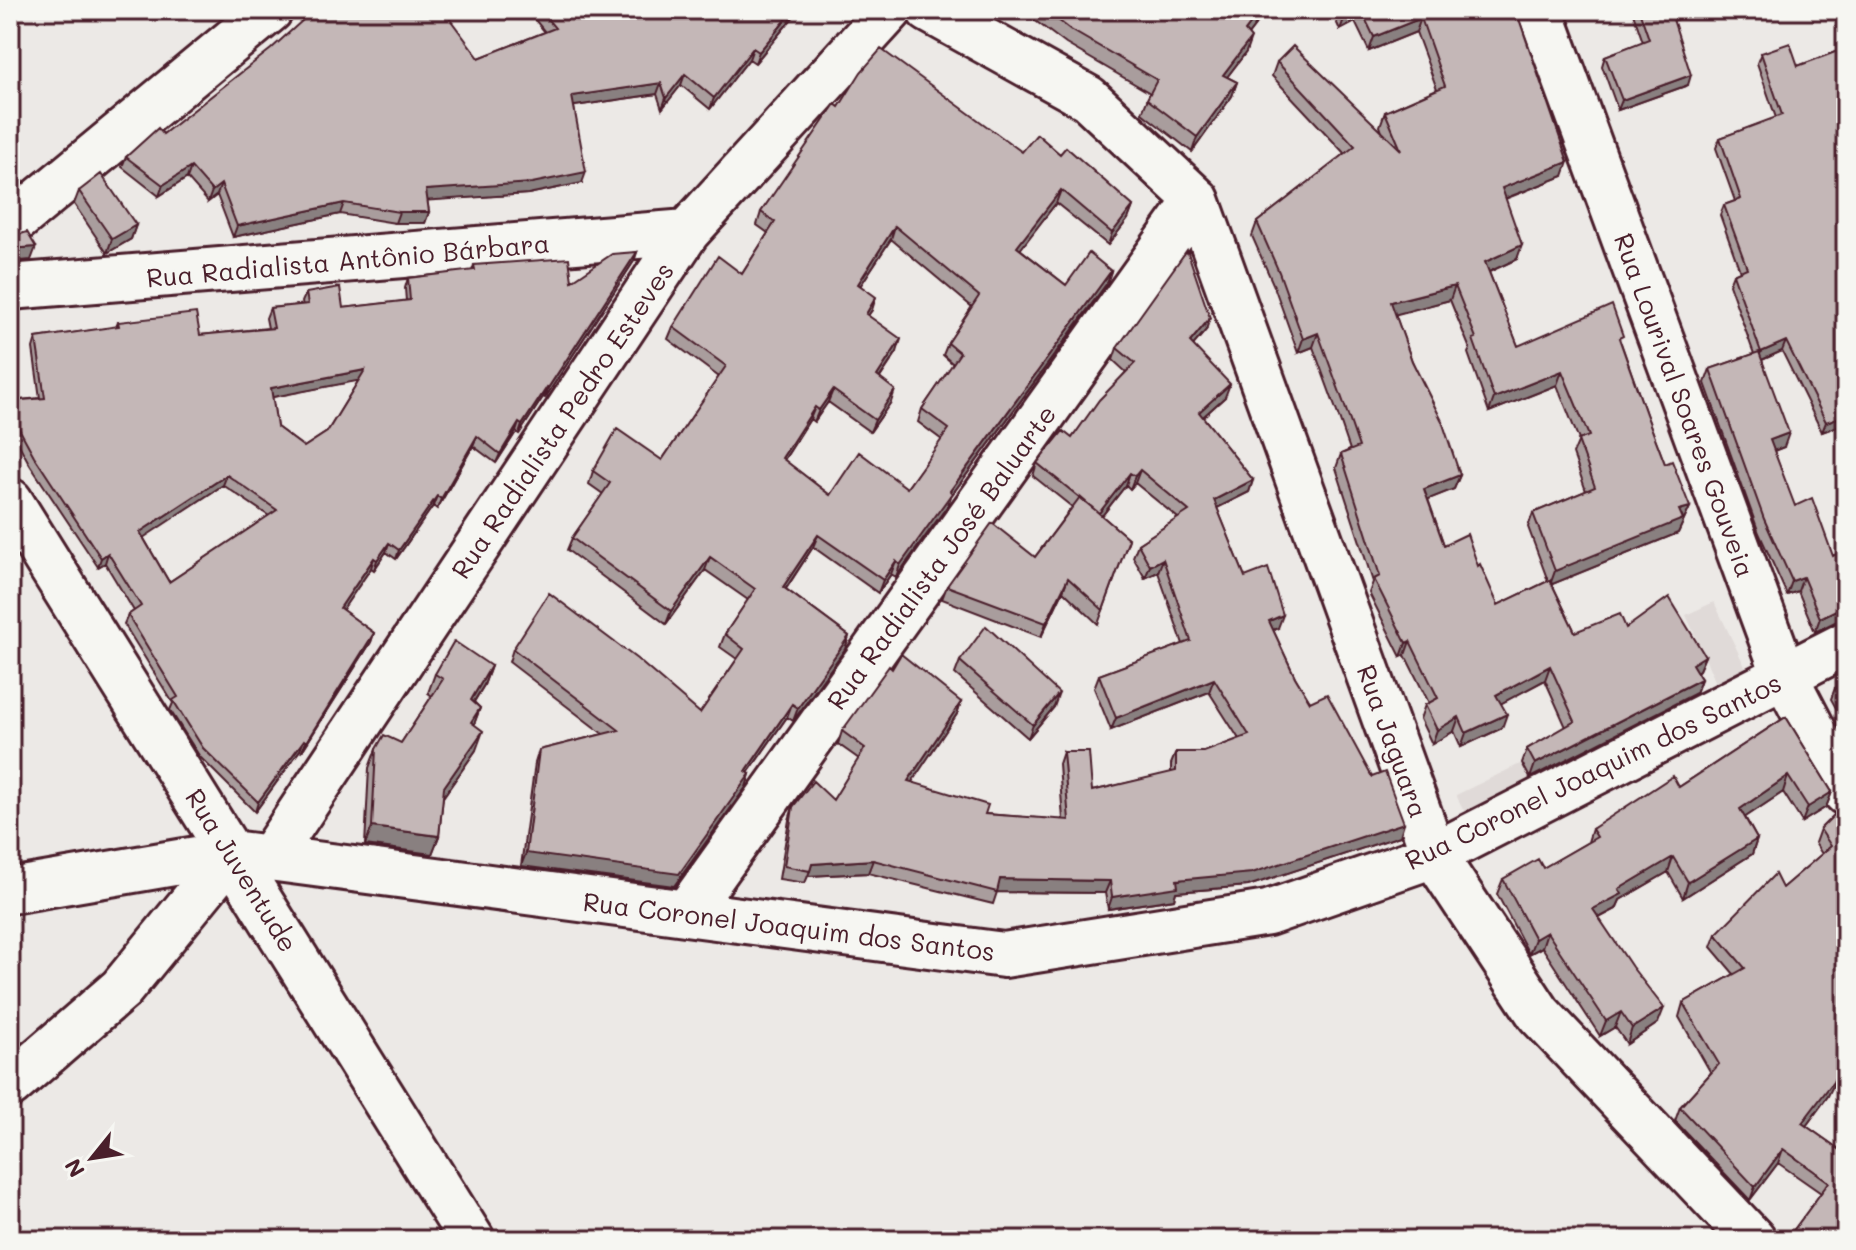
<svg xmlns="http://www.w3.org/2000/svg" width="1856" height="1250" font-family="Mali,sans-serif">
	<rect width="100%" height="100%" fill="#ece9e6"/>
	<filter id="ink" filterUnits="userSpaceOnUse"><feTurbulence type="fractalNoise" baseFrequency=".0125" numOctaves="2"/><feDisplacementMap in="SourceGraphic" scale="16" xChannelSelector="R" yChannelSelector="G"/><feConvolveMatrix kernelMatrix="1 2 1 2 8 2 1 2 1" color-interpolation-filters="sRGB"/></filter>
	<g filter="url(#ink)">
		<!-- built -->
		<path fill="#e0dad8" d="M1714 602 1750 677 1720 692 1686 615Z
			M1522 763 1540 801 1476 834 1456 795Z"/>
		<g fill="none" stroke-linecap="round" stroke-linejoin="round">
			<defs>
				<path id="minor" d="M929 10 1088 98 1197 200 1434 855 1539 1014 1753 1240
					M1540 10 1785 676 1846 793
					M10 225 270 10
					M10 287 687 232
					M10 501 472 1240
					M269 859 687 232 890 10
					M10 891 232 853 1004 955 1268 913 1434 855 1846 644
					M686 913 1197 200
					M10 1085 121 989 232 853"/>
			</defs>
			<!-- minor casing -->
			<use href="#minor" stroke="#4a1f2b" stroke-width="50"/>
			<!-- minor -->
			<use href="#minor" stroke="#f6f6f2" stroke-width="44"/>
		</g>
		<!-- wall -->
		<path fill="#a99d9d" stroke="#4a1f2b" stroke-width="2" fill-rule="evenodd" d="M527 10H799L755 63 749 59 710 109 681 85 662 109 657 94 574 106 582 183 528 194 427 200 429 212 425 223H395L340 214 233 237 217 195 208 202 187 178 159 196 122 167 126 157 163 134 479 58 545 32Z
			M1021 10H1267L1248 35 1246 52 1227 77 1237 82 1232 96 1192 152 1142 113 1150 93 1066 44Z
			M1331 10H1516L1563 176 1505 199 1517 259 1489 272 1518 346 1621 343 1646 414 1665 464 1690 507 1678 533 1552 584 1575 632 1626 628 1705 656 1699 670 1697 672 1701 679 1696 693 1530 778 1522 763 1527 749 1566 727 1545 680 1501 703 1502 728 1461 747 1454 731 1432 744 1420 719 1425 705 1429 703 1405 655 1401 657 1369 593 1373 582 1336 468 1341 454 1350 450 1338 415 1313 347 1298 353 1274 286 1252 236 1257 222 1345 154 1272 76 1277 62 1382 132 1380 126 1385 112 1437 89 1416 32 1369 51 1355 22 1340 30ZM1450 300 1470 349 1468 353 1489 412 1557 385 1579 440 1573 454 1586 491 1533 513 1528 527 1548 581 1498 605 1478 566 1444 545 1428 499 1454 489 1460 475 1412 361 1395 314Z
			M1632 10H1701L1673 20 1688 85 1618 110 1602 66 1605 56 1643 42Z
			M1846 48V423L1822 432 1782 351 1762 360 1784 447 1774 451 1835 622 1815 632 1798 591 1787 595 1759 533 1705 383 1710 369 1754 354 1729 284 1733 274 1740 271 1720 215 1724 205 1735 201 1716 148 1720 138 1776 118 1757 63 1761 53 1798 66Z
			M839 107 1022 152 1060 154 1133 206 1128 219 1108 245 1056 203 1020 249 1066 285 1111 271 1107 283 951 496 948 505 896 577 891 574 878 593 813 547 786 589 849 636 845 649 793 721 787 717 748 773 750 774 746 787 674 886 521 866 535 763 539 750 603 734 509 662 513 649 700 713 737 659 720 647 725 634 748 600 705 570 666 624 567 550 572 538 603 494 589 484 593 471 662 460 719 377 668 339 673 327 742 274 768 233 757 225 761 212ZM891 239 972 307 948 343 943 355 953 364 922 409 918 422 942 440 907 488 830 495 784 460 810 419 814 422 828 402 870 432 891 402 880 378 897 352 868 315 872 310 860 286Z
			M79 191 136 225 131 239 107 253 74 204Z
			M637 252 634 261 545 398 543 397 519 434 516 432 496 463 473 446 437 509 433 506 396 559 386 552 374 570 371 568 342 610 374 633 371 642 302 751 300 750 255 812 200 757 170 710 173 703 124 624 128 615 134 611 105 563 98 567 30 465 10 428V401L40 398 33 348 36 338 116 327 118 322 200 335 268 328 266 318 270 308 303 305 302 302 306 293 343 308 406 301 405 288 408 278 472 271 474 265 572 281ZM359 380 327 432 304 447 277 427 272 397ZM223 485 269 516 169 582 143 537Z
			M1206 330 1193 345 1225 397 1203 417 1253 480 1249 492 1217 508 1245 577 1278 628 1273 630 1295 677 1310 702 1400 836 1248 886 1176 892 1174 899 1108 909 1105 893 997 892 993 904 868 873 808 876 805 883 779 879 789 820 793 807 833 800 859 759 838 744 842 731 961 702 957 714 911 782 985 814 1063 820 1059 764 1063 752 1092 791 1171 773V764L1176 752H1204L1239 739 1209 692 1111 730 1094 688 1099 675 1183 644 1158 572 1145 578 1133 557 1138 544 1178 518 1135 483 1130 489 1126 485 1102 516 1129 539 1098 624 1063 591 1041 637 942 599 947 586 1035 557 1072 507 1033 476 1037 463 1072 438 1126 372 1113 360 1117 348Z
			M960 661 1054 707 1028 738 955 674Z
			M491 666 484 685 474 702 480 708 474 724 476 750 443 797 439 836 432 854 365 845 369 768 376 749 401 743 432 696 428 693 435 674Z
			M1846 683V726L1831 699 1835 688Z
			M1786 717 1832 792 1826 807 1802 822 1783 792 1745 817 1757 839 1752 854 1683 898 1668 872 1620 900 1616 909 1599 918 1658 1023 1627 1044 1615 1027 1600 1036 1542 947 1529 954 1497 894 1503 879 1543 868 1588 842 1592 829 1679 787Z
			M1841 808 1828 1096 1806 1126 1846 1154V1240H1790L1793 1231 1821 1193 1778 1163 1750 1200 1675 1121 1680 1107 1711 1073 1679 1017 1683 1003 1734 974 1711 947 1716 934 1782 888 1822 854 1815 843 1820 829Z"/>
		<!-- shaded-wall -->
		<path fill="#898080" stroke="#4a1f2b" stroke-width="2" d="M794 10H799L755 63 759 52Z
			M1261 10H1267L1240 45 1245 31Z
			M1357 10H1360L1355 22 1340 30 1345 16Z
			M1678 10H1701L1667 23 1671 13Z
			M1421 18 1416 32 1369 51 1374 37Z
			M1251 38 1246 52 1218 89 1223 75Z
			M753 48 749 59 710 109 714 98Z
			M685 74 681 85 662 109 666 98Z
			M1691 75 1688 85 1618 110 1622 100Z
			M1237 82 1232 96 1192 152 1197 137Z
			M661 83 657 94 568 107 572 96Z
			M1568 162 1563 176 1496 202 1502 188Z
			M191 167 187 178 159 196 163 185Z
			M586 172 582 183 528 194 422 201 426 190Z
			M221 184 217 195 208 202 212 191Z
			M1061 190 1056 203 1013 259 1017 247Z
			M344 203 340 214 233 237 237 226Z
			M1133 206 1128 219 1108 245 1112 233Z
			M399 212H429L425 223H395Z
			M136 225 131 239 107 253 112 239Z
			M895 226 891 239 853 297 858 284Z
			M1522 245 1517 259 1480 276 1485 262Z
			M36 247 31 260 10 262V249Z
			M637 252 634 261 545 398 548 388Z
			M1111 271 1107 283 951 496 948 505 896 577 900 565 950 491Z
			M1455 286 1450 300 1386 317 1391 302Z
			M876 297 872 310 861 326 866 314Z
			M1210 318 1206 330 1186 354 1190 342Z
			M1318 333 1313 347 1298 353 1303 339Z
			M901 339 897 352 872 389 877 376Z
			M1786 341 1782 351 1757 362 1761 352Z
			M365 370 362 380 268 398 271 388Z
			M1562 371 1557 385 1489 412 1494 398Z
			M1230 384 1225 397 1195 424 1199 412Z
			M547 387 543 397 519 434 522 425Z
			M833 390 828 402 814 422 819 410Z
			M895 390 891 402 870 432 875 420Z
			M815 407 810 419 777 471 782 458Z
			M1846 415V423L1822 432 1826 422Z
			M519 423 516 432 496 463 500 454Z
			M1789 433 1784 447 1765 454 1770 440Z
			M477 436 473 446 437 509 441 499Z
			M1140 470 1135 483 1130 489 1135 476Z
			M1130 473 1126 485 1094 526 1099 513Z
			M227 475 223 485 137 542 140 532Z
			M1460 475 1454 489 1419 503 1424 489Z
			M1253 480 1249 492 1209 512 1214 500Z
			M437 496 433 506 396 559 399 550Z
			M1690 507 1678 533 1550 585 1555 571 1679 510Z
			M818 535 813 547 779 599 783 587Z
			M389 543 386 552 374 570 377 560Z
			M108 553 105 563 98 567 101 558Z
			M710 557 705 570 666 624 671 611Z
			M374 558 371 568 337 618 340 608Z
			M1163 559 1158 572 1145 578 1150 566Z
			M896 561 891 574 878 593 883 580Z
			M1803 577 1798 591 1787 595 1792 581Z
			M1068 578 1063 591 1041 637 1046 623Z
			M1846 606V619L1835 622 1815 632 1820 618 1840 608Z
			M1283 615 1278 628 1264 633 1269 621Z
			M374 633 371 642 302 751 306 742Z
			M849 636 845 649 793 721 798 708Z
			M1410 641 1405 655 1401 657 1406 643Z
			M1705 656 1699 670 1687 678 1692 664Z
			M491 666 484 685 464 718 471 700Z
			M1550 666 1545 680 1491 709 1496 695Z
			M1214 679 1209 692 1111 730 1116 718Z
			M1701 679 1696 693 1530 778 1535 764Z
			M1059 693 1054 707 1028 738 1033 725Z
			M961 702 957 714 904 794 908 781Z
			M792 704 787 717 741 783 746 771Z
			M480 708 473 727 471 722Z
			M1507 714 1502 728 1461 747 1466 733Z
			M1459 717 1454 731 1432 744 1437 730Z
			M483 731 476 750 437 806 444 787Z
			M304 740 300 750 255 812 258 802Z
			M750 774 746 787 674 886 521 866 526 853Z
			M1788 776 1783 792 1735 824 1740 809Z
			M1832 792 1826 807 1802 822 1808 807Z
			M1404 823 1400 836 1248 886 1176 892 1174 899 1108 909 1112 897Z
			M372 827 439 836 432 854 365 845Z
			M1757 839 1752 854 1683 898 1688 882Z
			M1673 857 1668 872 1620 900 1616 909 1587 924 1593 909 1619 889Z
			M873 860 868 873 808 876 812 864Z
			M1000 879 1110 881 1105 893 996 892Z
			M1547 932 1542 947 1529 954 1535 939Z
			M1664 1008 1658 1023 1627 1044 1632 1028Z
			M1621 1012 1615 1027 1600 1036 1606 1021Z
			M1846 1055V1059L1828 1096 1798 1137 1802 1123Z
			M1783 1149 1778 1163 1750 1200 1755 1187Z"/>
		<!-- building -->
		<path fill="#c4b7b7" stroke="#4a1f2b" stroke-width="2" fill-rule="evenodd" d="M314 10H443L479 58 555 28 540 10H794L759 52 753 48 714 98 685 74 666 98 661 83 572 96 586 172 532 183 426 190 429 212H399L344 203 237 226 221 184 212 191 191 167 163 185 126 157 158 128 163 134 271 49Z
			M1045 10H1261L1245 31 1251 38 1223 75 1237 82 1197 137 1147 99 1157 80 1071 30Z
			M1342 10H1357L1345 16Z
			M1361 10H1516L1568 162 1502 188 1522 245 1485 262 1518 346 1612 305 1623 336 1619 338 1646 414 1665 464 1672 461 1690 507 1679 510 1683 519 1555 571 1533 513 1595 487 1578 440 1589 436 1562 371 1494 398 1473 339 1476 338 1455 286 1391 302 1412 361 1442 421 1460 475 1424 489 1444 545 1467 534 1478 566 1480 564 1498 605 1550 580 1575 632 1620 614 1626 628 1669 597 1705 656 1692 664 1701 679 1535 764 1527 749 1575 721 1550 666 1496 695 1507 714 1466 733 1459 717 1437 730 1425 705 1438 698 1410 641 1406 643 1374 579 1380 576 1341 454 1359 447 1343 401 1318 333 1303 339 1279 272 1257 222 1355 146 1277 62 1293 46 1401 150 1385 112 1445 86 1421 18 1374 37Z
			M1639 10H1678L1671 13 1691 75 1622 100 1605 56 1649 39Z
			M1790 43 1798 66 1846 48V415L1826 422 1786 341 1761 352 1733 274 1747 268 1724 205 1741 199 1720 138 1782 115 1761 53Z
			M881 49 1022 152 1037 134 1060 154 1066 147 1133 206 1112 233 1061 190 1017 247 1066 285 1089 253 1111 271 950 491 952 493 900 565 896 561 883 580 818 535 783 587 849 636 798 708 792 704 746 771 750 774 679 874 526 853 539 750 619 730 513 649 549 593 637 659 700 713 744 649 725 634 755 589 710 557 671 611 572 538 610 483 593 471 617 429 662 460 726 366 673 327 718 256 742 274 775 222 761 212 835 104 839 107 861 72ZM895 226 979 296 948 343 960 353 922 409 949 429 907 488 859 452 830 495 782 458 815 407 819 410 833 390 875 420 895 390 877 376 901 339 866 314 876 297 858 284Z
			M101 174 136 225 112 239 79 191Z
			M27 232 36 247 10 249V239L15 236Z
			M1187 250 1210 318 1190 342 1230 384 1199 412 1253 480 1214 500 1245 577 1268 568 1283 615 1269 621 1295 677 1310 702 1327 694 1372 777 1385 772 1404 823 1252 873 1177 880 1178 887 1112 897 1110 881 1000 879 997 892 873 860 812 864 810 871 784 866 793 807 813 781 833 800 865 748 842 731 889 666 892 669 901 654 961 702 908 781 988 805 985 814 1069 820 1063 752H1089L1092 791 1176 771V752H1204L1249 735 1214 679 1116 718 1099 675 1191 641 1163 559 1150 566 1138 544 1189 511 1140 470 1135 476 1130 473 1099 513 1037 463 1063 431 1072 438 1099 400 1135 363 1117 348Z
			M637 252 548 388 547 387 522 425 519 423 500 454 477 436 441 499 437 496 399 550 389 543 377 560 374 558 340 608 374 633 306 742 304 740 258 802 203 748 173 700 178 697 128 615 141 606 108 553 101 558 34 456 10 412V401L45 398 36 338 119 326 118 322 196 313 200 335 274 328 270 308 308 304 306 293 340 287 343 308 410 300 408 278 475 270 474 265 569 258 572 281 612 254ZM365 370 327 432 304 447 277 427 271 388ZM227 475 277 510 169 582 140 532Z
			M1759 352 1789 433 1770 440 1795 506 1812 498 1833 556 1846 549V606L1840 608 1820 618 1803 577 1792 581 1764 519 1710 369Z
			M1080 497 1129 539 1103 610 1068 578 1046 623 947 586 992 523 1035 557Z
			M986 626 1059 693 1033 725 960 661Z
			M454 641 491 666 471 700 480 708 471 722 483 731 444 787 439 836 372 827 376 749 384 735 401 743 443 679 435 674Z
			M1846 683V708L1835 688Z
			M1786 717 1832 792 1808 807 1788 776 1740 809 1757 839 1688 882 1673 857 1619 889 1622 894 1593 909 1632 967 1664 1008 1632 1028 1621 1012 1606 1021 1547 932 1535 939 1503 879 1538 859 1543 868 1597 837 1592 829 1673 776 1679 787Z
			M1841 808 1846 816V1055L1833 1082 1802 1123 1846 1154V1240H1806L1793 1231 1829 1182 1783 1149 1755 1187 1680 1107 1719 1064 1683 1003 1745 968 1716 934 1775 874 1782 888 1831 846 1820 829Z"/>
	</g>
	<g text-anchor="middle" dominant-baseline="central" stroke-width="6" stroke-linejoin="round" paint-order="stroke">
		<!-- street labels -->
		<g font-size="26" fill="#4a1f2b" stroke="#f6f6f2">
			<text transform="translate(348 260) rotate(-5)">Rua Radialista Antônio Bárbara</text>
			<text transform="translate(1685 405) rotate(70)">Rua Lourival Soares Gouveia</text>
			<text transform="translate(562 420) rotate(-56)">Rua Radialista Pedro Esteves</text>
			<text transform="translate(941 557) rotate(-54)">Rua Radialista José Baluarte</text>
			<text transform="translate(1393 741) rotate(70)">Rua Jaguara</text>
			<text transform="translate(1593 771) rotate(-26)">Rua Coronel Joaquim dos Santos</text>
			<text transform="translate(242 870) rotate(58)">Rua Juventude</text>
			<text transform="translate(789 926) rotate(7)">Rua Coronel Joaquim dos Santos</text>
		</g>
	</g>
	<!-- margin -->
	<rect width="1856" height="1250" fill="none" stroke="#f6f6f2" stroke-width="40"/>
	<rect x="20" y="20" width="1816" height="1210" fill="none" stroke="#4a1f2b" stroke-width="3" filter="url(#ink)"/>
	<!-- north arrow -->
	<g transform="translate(92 1158) rotate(240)" stroke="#f6f6f2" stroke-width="6" paint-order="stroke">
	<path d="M0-6L14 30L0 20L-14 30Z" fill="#4a1f2b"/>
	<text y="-12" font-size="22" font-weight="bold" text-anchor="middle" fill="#4a1f2b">N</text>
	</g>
</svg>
